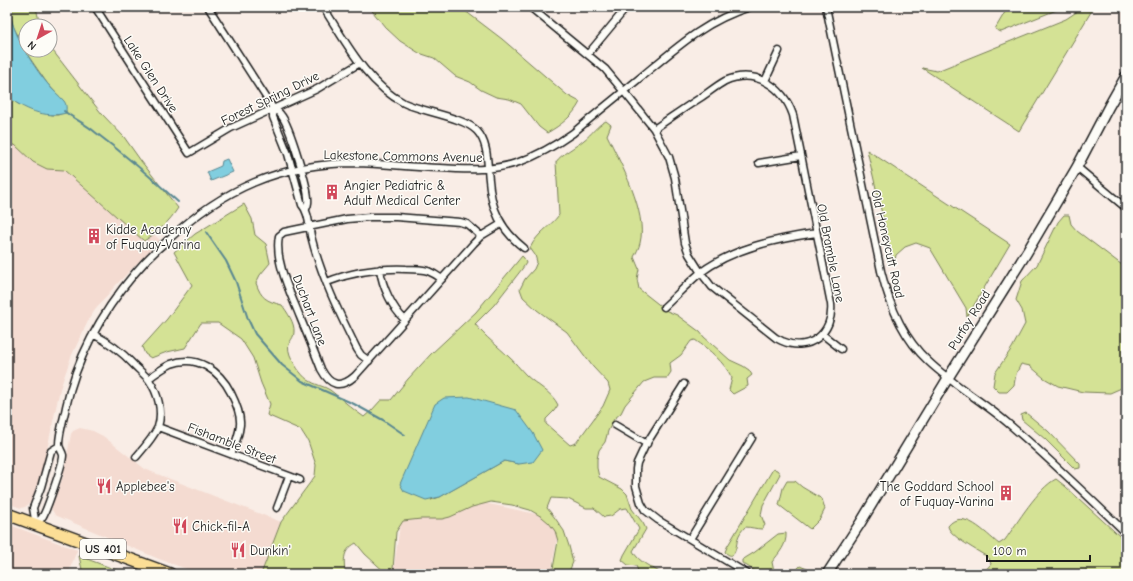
<svg xmlns="http://www.w3.org/2000/svg" width="1133" height="581" font-family="'Comic Neue',sans-serif">
	<rect width="100%" height="100%" fill="#f9ede6"/>
	<filter id="ink" filterUnits="userSpaceOnUse"><feTurbulence type="fractalNoise" baseFrequency=".025" numOctaves="2"/><feDisplacementMap in="SourceGraphic" scale="8" xChannelSelector="R" yChannelSelector="G"/><feConvolveMatrix kernelMatrix="1 2 1 2 8 2 1 2 1" color-interpolation-filters="sRGB"/></filter>
	<g filter="url(#ink)">
		<!-- built -->
		<path fill="#f4dbd1" d="M7 108 160 240 115 286 95 310 89 319 71 357 60 389 42 473 31 502 25 507 21 508 7 503Z
			M80 428 93 431 103 436 145 469 152 472 281 522 261 574H200L159 559 55 515 52 510V506L63 477 71 434 73 431Z
			M461 498 545 516 558 533 551 574H393L401 518Z
			M7 524 77 550 68 574H7Z"/>
		<!-- green -->
		<path fill="#d4e295" stroke="#787f58" fill-rule="evenodd" d="M9 7H36L40 26H26V50H50V47L87 95 102 114 124 137 141 161 178 208C169 222 158 232 144 241L64 170 47 169 33 162 15 145H7V96L18 104 52 115H58L66 112 64 102 47 83 29 57 13 26Z
			M369 7H460L502 39 567 95 580 102C573 116 561 125 547 133L539 127 521 104 509 99 496 97 481 90 470 82 455 76 434 58 419 53 400 41 385 27Z
			M1008 7H1063L1059 9 1001 32 995 29Z
			M1084 7H1094L1019 131 922 68 937 71 1066 19Z
			M606 121 611 125 607 135C620 162 648 213 640 243 639 248 636 253 634 257L639 269 637 279 639 289 667 311 677 315 700 332 704 337 730 360 743 366 749 370 752 375 747 379 748 386 733 394 729 390 732 378C724 362 710 350 695 340L691 341 681 355 670 363 671 372 667 378H654L644 382 625 405 621 413 614 419 608 431 605 442 599 450 597 459V468L599 477 622 489 627 494 632 509 643 523 646 529 633 551C638 562 653 568 663 574H638L639 573 636 566 628 565 622 560 624 555 639 529 627 508 620 509 611 516 604 517 594 508H586L568 499 551 498 547 508 555 518 564 531 569 546 573 562 568 574H552L558 541 555 531 549 523 542 517 530 510 512 505 491 502 472 507 450 517 442 519H421L403 521 396 532 393 569 390 574H387L365 554 356 543C342 551 344 559 345 574H261L281 522 315 476 316 465 308 441 301 430 267 415 270 404 261 383 253 358 241 339 218 323H201L185 348 167 352 151 358 145 354 142 347 167 319 192 285 174 252 195 234 244 204 252 219 255 235 266 244 270 263 260 275 256 283C261 298 266 301 282 305 287 312 295 323 294 332 294 341 285 341 290 355 294 364 300 374 308 380 315 385 324 386 330 390 342 399 352 409 364 417L372 410 381 400H391L408 379 431 354 476 312 522 256 524 258 526 263 522 269 494 305 475 324C485 337 498 346 509 357 515 362 520 369 526 375 536 385 552 392 558 405L554 411 546 419V424L570 445 576 443 603 406 610 390 608 383 593 367 567 332 537 310 523 297 520 289 525 279 534 269 537 262 535 255 530 248C538 232 549 228 559 215L556 162C561 154 576 147 584 140 592 134 597 125 606 121ZM533 433 519 464 504 461 440 497 431 500Z
			M867 150 1010 244 967 317 966 308 930 248 916 243 905 247 896 255 894 265Z
			M1064 215H1069L1071 224 1077 231 1126 268V386L1110 393 1083 392 1058 386 1044 378 1030 366 1021 364 1016 374 1014 385 1007 392H999L993 386 995 373 1012 348 1025 324 1022 310 1016 300 1022 281 1037 265 1058 222Z
			M1026 413 1048 431 1080 464V468L1075 469 1045 439 1022 420 1021 415Z
			M773 469 777 470 780 474 763 505 761 515 765 525 762 529C756 529 751 527 745 527 742 530 739 534 738 538 736 544 736 563 725 552L727 547Z
			M1056 479 1065 486 1126 542V574H982L991 564 989 558C980 552 949 536 948 526 963 507 986 534 999 544L1005 540C1017 523 1038 488 1056 479Z
			M787 481H795L802 487 822 499 825 509 820 519 810 529 779 505 783 488Z
			M786 533C787 545 779 553 772 562L774 572 777 574H760L742 563V560L755 552 778 534Z
			M79 556 127 574H83Z
			M800 566 807 569 811 573 810 574H793Z"/>
		<!-- water -->
		<path fill="#81cedf" stroke="#598791" d="M7 7H9C11 31 32 65 47 83 52 90 59 95 64 101 67 105 66 108 66 113 45 119 23 109 7 96Z
			M227 159 233 172 211 181 207 172 221 166 222 161Z
			M469 397 516 410 533 433 542 450 533 462 519 464 504 461 440 497 426 500 404 491 400 484 435 404 444 398Z"/>
		<g fill="none" stroke-linecap="round" stroke-linejoin="round">
			<!-- stream -->
			<path stroke="#598791" stroke-width="2" d="M64 111C74 119 86 124 95 132 124 154 151 177 178 202
				M206 232 226 261 236 282 248 319 255 334 282 365 302 381 354 404 383 420 405 435"/>
			<defs>
				<path id="street" d="M95 7 189 153 231 128 317 89 360 63
					M208 7 273 108C276 110 279 112 281 115 289 124 310 191 308 203 308 205 307 207 306 209
					M323 7C346 42 366 83 404 103 423 112 464 117 477 131 489 144 487 164 489 180 491 209 501 230 524 248
					M530 7 605 69 630 99 654 129 669 157 675 178 685 243 689 254 701 273 712 287 776 338 782 341C809 353 834 333 831 304L793 115C783 86 755 68 725 81 716 86 708 93 700 98 684 108 669 119 654 129
					M826 7 881 271C889 304 902 337 928 361 953 385 984 402 1010 425 1050 459 1088 496 1126 533
					M588 54 627 7
					M765 81 779 51
					M273 108V117L288 154 302 205C309 212 309 226 311 236 321 276 339 313 357 349L361 355 369 361
					M759 163 801 156
					M1077 167 1126 208
					M481 236 467 224 460 222 396 217H370L347 219 284 232 279 236C274 261 291 294 300 317 307 334 314 351 321 369 330 386 340 389 355 376L474 243 481 236 501 224
					M380 269C382 286 392 308 405 320
					M327 282C352 272 379 268 406 269 414 269 422 269 428 271 433 273 438 276 442 279
					M664 307C676 296 688 283 700 273 733 248 776 239 816 233
					M93 334C109 342 122 352 134 365 139 370 145 375 149 380 158 393 163 411 158 427 153 438 144 448 136 457
					M822 334 841 349
					M148 379C156 373 163 368 171 364 197 354 220 371 231 393 236 403 241 414 240 425 239 435 235 445 231 454
					M684 384 645 446 637 463 636 469V486L641 503 645 510 658 520 748 574
					M615 425 647 444
					M158 427 300 480
					M277 508 289 476
					M36 525C38 522 41 519 43 516 47 509 64 461 63 455 62 451 59 448 59 444 59 433 64 418 66 407 77 356 103 311 135 273 145 261 156 250 168 240 222 189 281 163 356 163 384 164 412 167 440 168 467 170 494 171 519 162 539 155 556 145 573 133 595 114 618 96 641 77 677 47 705 21 750 7
					M36 525 33 508 41 487 51 451 59 446
					M690 539 752 438"/>
				<path id="secondary" d="M827 574 861 522 948 378 1027 252 1077 167 1109 106 1126 76"/>
				<path id="highway" d="M7 514 170 574"/>
			</defs>
			<!-- street casing -->
			<use href="#street" stroke="#1c1c1c" stroke-width="9"/>
			<!-- secondary casing -->
			<use href="#secondary" stroke="#1c1c1c" stroke-width="12"/>
			<!-- highway casing -->
			<use href="#highway" stroke="#1c1c1c" stroke-width="14"/>
			<!-- street -->
			<use href="#street" stroke="#fdfcf7" stroke-width="6"/>
			<!-- secondary -->
			<use href="#secondary" stroke="#fdfcf7" stroke-width="9"/>
			<!-- highway -->
			<use href="#highway" stroke="#fcde96" stroke-width="11"/>
		</g>
	</g>
	<!-- icons -->
	<defs>
		<symbol id="building-bare" viewBox="-9 -9 18 18"><path d="M-4-6H4V6H1V3H-1V6H-4ZM-2.5-4.3h1.7v1.8h-1.7ZM.8-4.3h1.7v1.8H.8ZM-2.5-1h1.7V.8h-1.7ZM.8-1h1.7V.8H.8Z" fill="#d1495b" stroke="#fdfcf7" stroke-width="2.5" paint-order="stroke"/></symbol>
		<symbol id="restaurant-bare" viewBox="-9 -9 18 18"><path d="M-5-6h1v4h1v-4h1v4h1v-4h1v5L-1.5 .5V6h-2V.5L-5-1ZM5-6V6H3V1.5H1.5Q1.5-4 5-6Z" fill="#d1495b" stroke="#fdfcf7" stroke-width="2.5" paint-order="stroke"/></symbol>
	</defs>
	<g fill-rule="evenodd">
		<use href="#building-bare" x="321" y="181" width="22" height="22"/>
		<use href="#building-bare" x="83" y="225" width="22" height="22"/>
		<use href="#restaurant-bare" x="93" y="475" width="22" height="22"/>
		<use href="#building-bare" x="995" y="482" width="22" height="22"/>
		<use href="#restaurant-bare" x="169" y="515" width="22" height="22"/>
		<use href="#restaurant-bare" x="227" y="539" width="22" height="22"/>
	</g>
	<g text-anchor="middle" dominant-baseline="central" stroke-width="3" stroke-linejoin="round" paint-order="stroke">
		<!-- shield labels -->
		<rect fill="#fdfcf7" stroke="#605f5e" stroke-width="1" x="80" y="539" width="46" height="20" rx="3"/>
		<g font-size="12" font-weight="bold" fill="#1c1c1c">
			<text x="103" y="549">US 401</text>
		</g>
		<!-- street labels -->
		<g font-size="13" fill="#1c1c1c" stroke="#fdfcf7">
			<text transform="translate(151 74) rotate(57)">Lake Glen Drive</text>
			<text transform="translate(270 98) rotate(-26)">Forest Spring Drive</text>
			<text transform="translate(403 156) rotate(1)">Lakestone Commons Avenue</text>
			<text transform="translate(888 244) rotate(77)">Old Honeycutt Road</text>
			<text transform="translate(831 253) rotate(79)">Old Bramble Lane</text>
			<text transform="translate(310 310) rotate(69)">Duchart Lane</text>
			<text transform="translate(969 320) rotate(-58)">Purfoy Road</text>
			<text transform="translate(232 443) rotate(21)">Fishamble Street</text>
		</g>
		<!-- poi labels -->
		<g font-size="13" fill="#1c1c1c" stroke="#fdfcf7" text-anchor="start">
			<text x="344" y="185">Angier Pediatric &amp;<tspan x="344" dy="15">Adult Medical Center</tspan></text>
			<text x="106" y="229">Kidde Academy<tspan x="106" dy="15">of Fuquay-Varina</tspan></text>
			<text x="116" y="486">Applebee's</text>
			<text x="994" y="486" text-anchor="end">The Goddard School<tspan x="994" dy="15">of Fuquay-Varina</tspan></text>
			<text x="192" y="526">Chick-fil-A</text>
			<text x="250" y="550">Dunkin'</text>
		</g>
	</g>
	<!-- margin -->
	<rect width="1133" height="581" fill="none" stroke="#fdfcf7" stroke-width="24"/>
	<rect x="12" y="12" width="1109" height="557" fill="none" stroke="#1c1c1c" stroke-width="1.5" filter="url(#ink)"/>
	<!-- north arrow -->
	<g transform="translate(38 38) rotate(219)"><circle r="19" fill="#fdfcf7" stroke="#a3a29f"/>
	<path d="M0-3L7 15L0 10L-7 15Z" fill="#d1495b"/>
	<text y="-6" font-size="11" font-weight="bold" text-anchor="middle" fill="#1c1c1c">N</text>
	</g>
	<!-- scale -->
	<path d="M987 555v6h103v-6" fill="none" stroke="#1c1c1c" stroke-width="2"/>
	<text x="993" y="555" font-size="12" fill="#1c1c1c" stroke="#fdfcf7" stroke-width="3" paint-order="stroke">100 m</text>
</svg>
